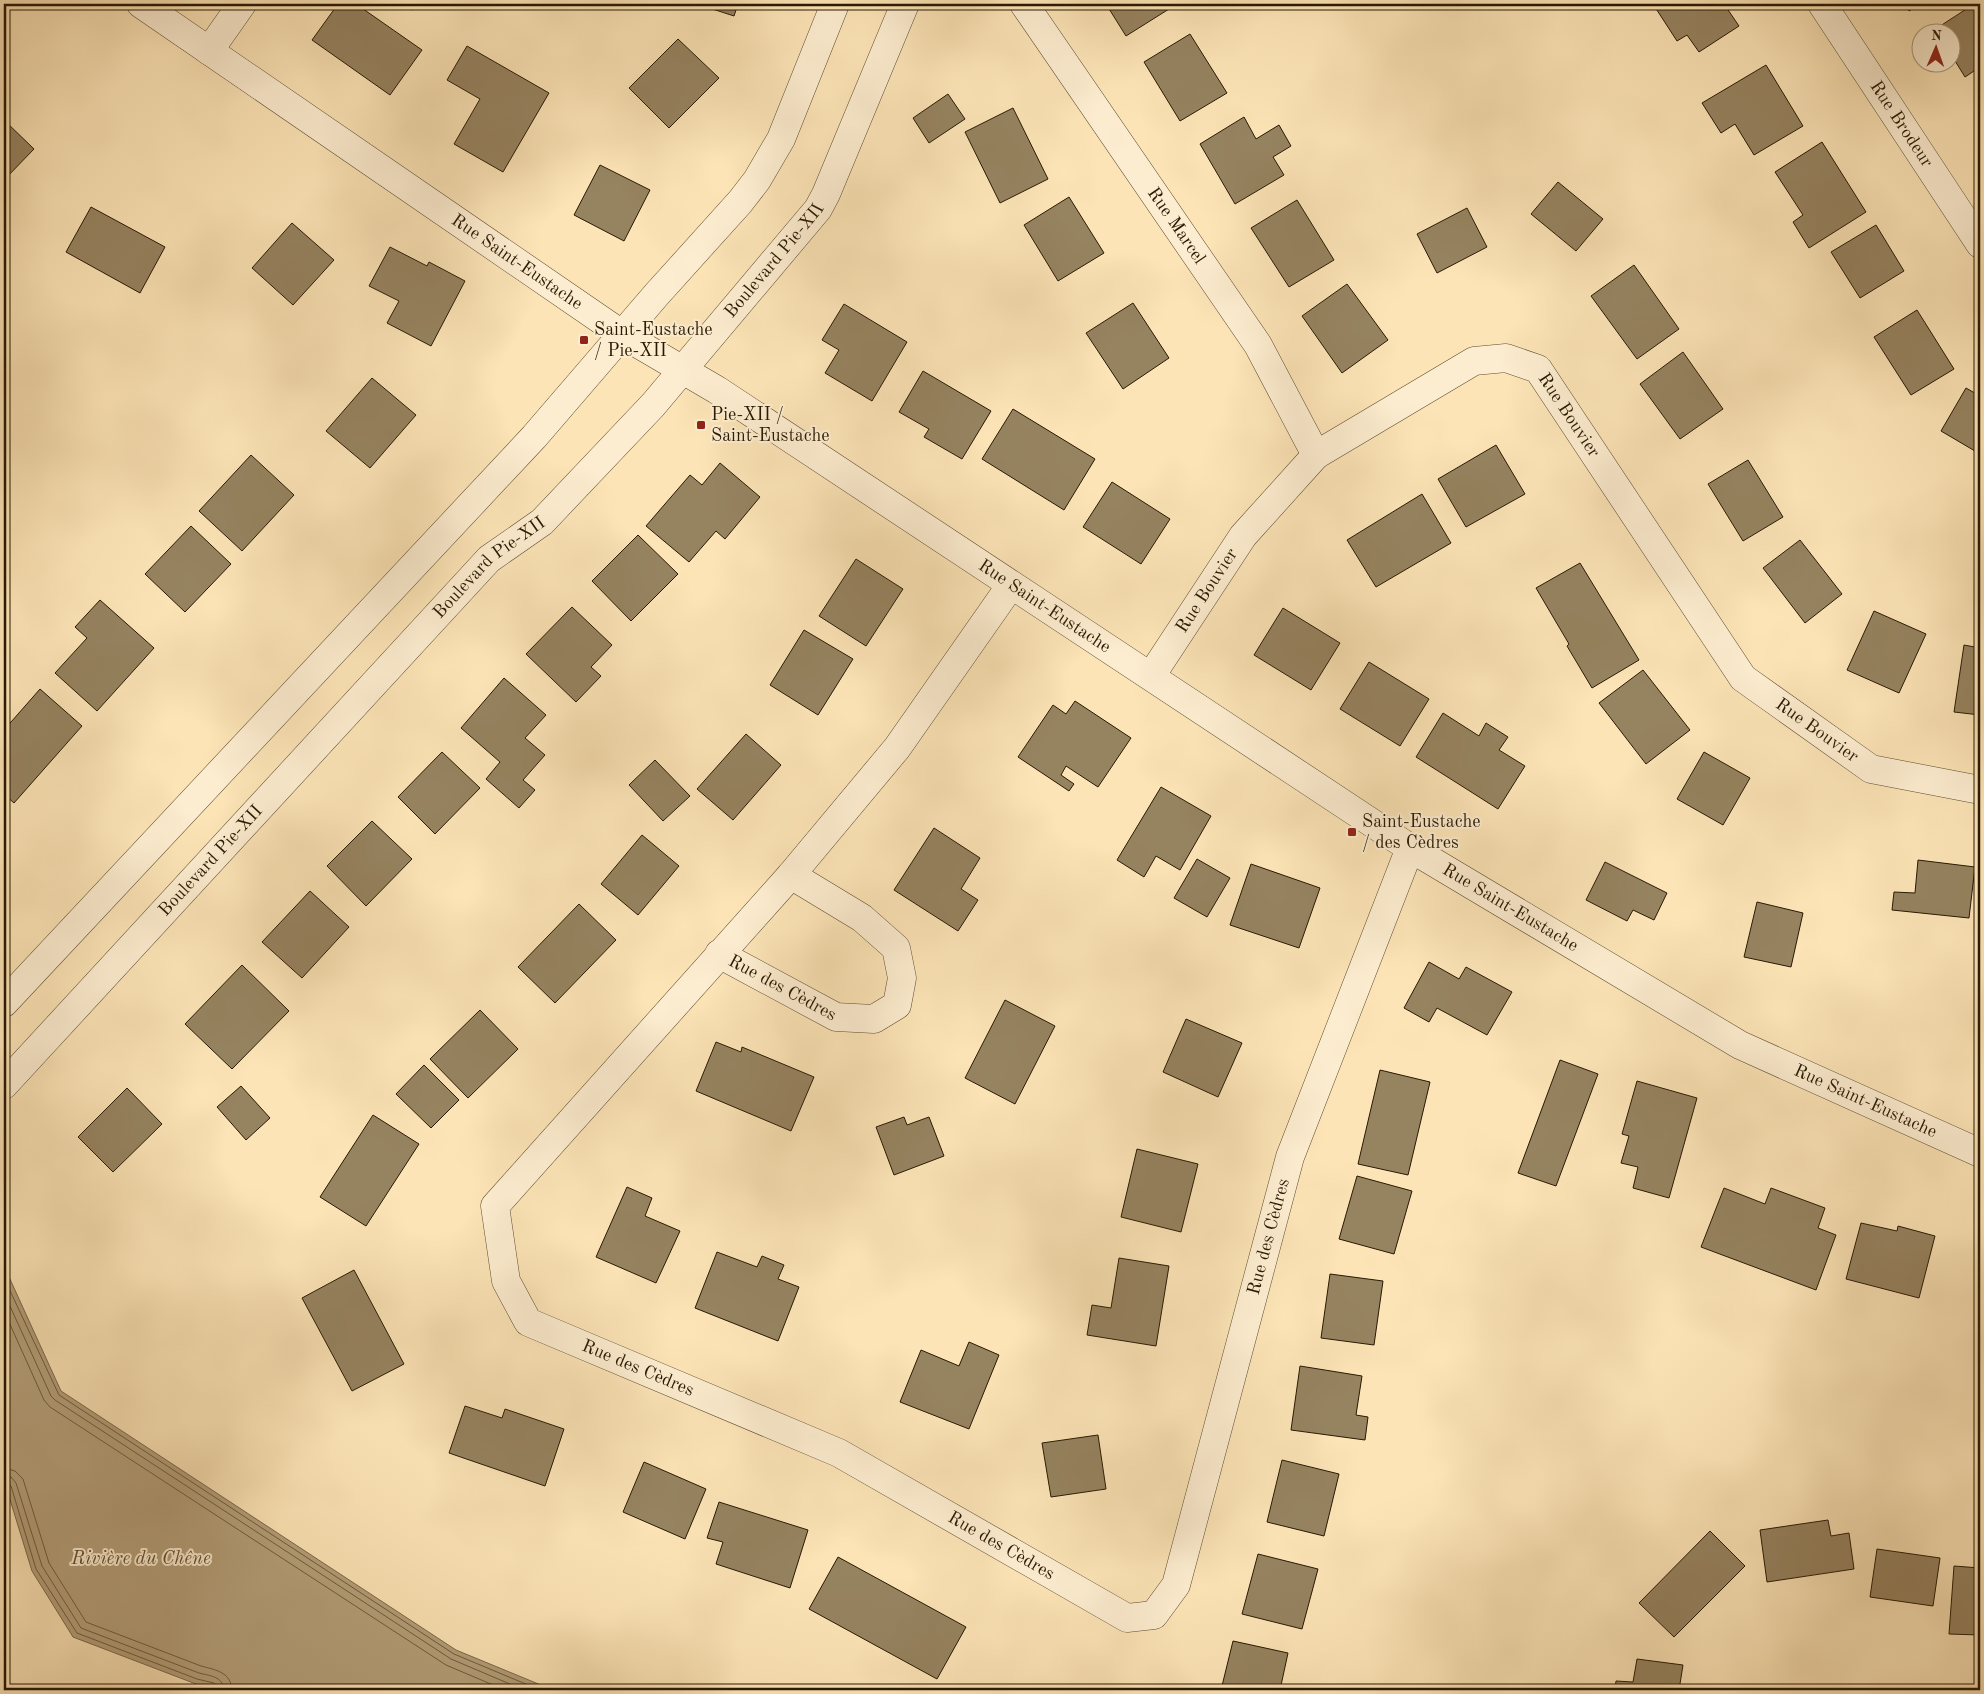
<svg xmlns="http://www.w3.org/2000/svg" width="1984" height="1694" font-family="'Old Standard TT',serif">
	<rect width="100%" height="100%" fill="#fce4b6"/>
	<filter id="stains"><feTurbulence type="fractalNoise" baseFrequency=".004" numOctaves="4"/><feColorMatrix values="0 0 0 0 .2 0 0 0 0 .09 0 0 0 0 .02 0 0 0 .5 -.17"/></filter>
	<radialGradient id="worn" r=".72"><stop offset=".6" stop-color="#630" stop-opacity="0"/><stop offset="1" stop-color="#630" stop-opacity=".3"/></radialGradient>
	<!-- water -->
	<path fill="#b49f79" stroke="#7c694a" d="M4 1266 61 1391 456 1650 553 1690H223L196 1684 73 1637 32 1571 4 1480Z"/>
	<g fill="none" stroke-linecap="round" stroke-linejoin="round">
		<!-- shore -->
		<path stroke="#6e5c3e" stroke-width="1" d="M4 1278 59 1395 454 1654 540 1690
			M4 1293 51 1396 55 1400 451 1659 524 1690
			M4 1311 44 1400 50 1407 446 1665 505 1690
			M4 1468 15 1471 23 1479 49 1563 86 1622 201 1666C216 1670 231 1672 232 1690
			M4 1476 11 1477 16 1483 42 1566 81 1628 199 1673C210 1676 223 1676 224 1690
			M4 1482 8 1483 11 1486 36 1569 77 1633 197 1679 214 1683 217 1686 218 1690"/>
	</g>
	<!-- building -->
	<path fill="#968360" stroke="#281903" d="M338 4H356L422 50 390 95 312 40Z
		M401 4H416L413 10Z
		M697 4H738L734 16Z
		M1106 4H1177L1126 36Z
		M1653 4H1724L1739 26 1699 52 1687 35 1677 41Z
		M1904 4H1920L1909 11Z
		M1974 4 1980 13V67L1965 77 1952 56V32H1936L1934 30Z
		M1190 34 1227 93 1180 121 1144 62Z
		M678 39 719 78 669 128 629 88Z
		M467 46 549 93 503 172 454 144 480 99 447 80Z
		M1766 65 1803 126 1754 155 1735 124 1721 133 1702 103Z
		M948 94 965 119 929 143 913 118Z
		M1013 108 1048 179 1000 203 965 132Z
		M1244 117 1256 139 1279 125 1291 146 1273 157 1284 175 1235 204 1200 144Z
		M4 120 34 149 4 180Z
		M1822 142 1866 212 1809 248 1793 222 1803 215 1775 172Z
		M600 165 650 190 624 241 574 215Z
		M1558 182 1603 219 1576 251 1531 214Z
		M1069 197 1104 253 1058 281 1024 225Z
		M1297 200 1334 260 1289 287 1251 228Z
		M91 207 165 247 140 293 66 252Z
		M1467 208 1487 247 1437 273 1417 234Z
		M292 223 334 260 293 305 252 268Z
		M1876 225 1904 271 1860 298 1831 252Z
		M390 247 427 266 429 262 465 281 431 346 387 323 399 301 369 286Z
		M1634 265 1679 329 1637 359 1591 296Z
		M1347 284 1388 340 1342 373 1302 316Z
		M1133 303 1169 358 1123 389 1086 333Z
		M844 304 907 342 872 401 825 373 839 350 822 340Z
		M1917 310 1954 369 1911 395 1874 337Z
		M1683 352 1723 409 1680 439 1640 384Z
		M923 371 991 411 962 459 924 437 929 429 899 412Z
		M372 378 416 415 370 468 326 431Z
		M1966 388 1980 396V454L1941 431Z
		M1013 409 1095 459 1064 510 982 459Z
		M1496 445 1525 494 1466 527 1438 479Z
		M251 455 294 495 242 551 199 511Z
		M1748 460 1783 517 1743 541 1708 484Z
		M720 463 760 497 725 539 716 531 689 562 646 526 690 475 702 485Z
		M1112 482 1170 519 1141 564 1083 527Z
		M1422 494 1451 543 1376 587 1347 540Z
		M191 526 231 564 185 612 145 574Z
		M638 535 678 574 631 621 592 581Z
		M1800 540 1842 594 1805 623 1763 568Z
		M856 559 903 589 866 646 819 616Z
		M1580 563 1639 660 1592 688 1567 646 1569 644 1536 588Z
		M100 600 154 648 97 711 55 673 87 638 75 627Z
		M572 607 612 645 591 667 601 676 576 702 526 654Z
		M1283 608 1340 643 1311 690 1254 655Z
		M1874 611 1926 634 1899 693 1847 670Z
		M804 630 853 659 818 715 770 685Z
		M1964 645 1980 648V715L1954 712Z
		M1369 662 1429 699 1400 746 1340 709Z
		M1643 670 1690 730 1646 764 1599 703Z
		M504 678 546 715 525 738 545 755 523 780 535 790 519 808 486 779 500 762 461 728Z
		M40 689 82 726 14 803 4 794V730Z
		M1075 701 1131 738 1098 787 1066 766 1061 775 1074 784 1069 791 1018 757 1053 705 1066 714Z
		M1443 713 1479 736 1486 723 1508 737 1499 750 1525 766 1498 809 1416 757Z
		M746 734 781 765 733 820 697 789Z
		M442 752 480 788 435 834 398 797Z
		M1704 752 1750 778 1723 825 1677 799Z
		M655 760 690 796 663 821 629 785Z
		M1161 787 1211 816 1180 870 1156 856 1144 877 1117 860Z
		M372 821 412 859 366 906 327 866Z
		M934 828 980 858 961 889 978 900 958 931 894 890Z
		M642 835 679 866 638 915 601 884Z
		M1197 859 1230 878 1207 917 1174 898Z
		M1918 860 1975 867 1969 918 1892 910 1894 892 1915 893Z
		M1605 862 1667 893 1654 920 1633 910 1627 921 1586 900Z
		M1251 864 1320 888 1299 948 1230 925Z
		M310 891 349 927 302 978 262 942Z
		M1757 902 1803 913 1791 967 1744 957Z
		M579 904 616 940 555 1003 518 967Z
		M1429 962 1459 979 1466 967 1512 992 1487 1035 1437 1008 1429 1022 1404 1008Z
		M242 965 289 1011 232 1069 185 1024Z
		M1005 1000 1055 1026 1015 1104 965 1078Z
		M480 1010 518 1049 468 1098 430 1059Z
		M1186 1019 1242 1043 1218 1097 1163 1072Z
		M716 1042 741 1052 742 1047 814 1077 791 1131 696 1091Z
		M1560 1060 1598 1074 1556 1186 1518 1173Z
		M424 1065 459 1100 431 1128 396 1094Z
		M1380 1070 1430 1082 1408 1175 1358 1164Z
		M1637 1081 1697 1098 1669 1198 1633 1188 1638 1167 1621 1163 1629 1136 1622 1134Z
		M241 1086 270 1118 246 1140 217 1107Z
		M127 1088 162 1124 113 1172 78 1137Z
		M373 1115 419 1144 366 1226 320 1197Z
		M904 1117 907 1125 929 1117 944 1156 894 1175 876 1127Z
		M1137 1149 1198 1164 1181 1232 1121 1217Z
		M1357 1176 1412 1191 1394 1254 1339 1239Z
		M627 1187 652 1198 645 1216 680 1231 656 1283 596 1257Z
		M1724 1188 1765 1204 1771 1188 1825 1208 1818 1228 1836 1235 1816 1290 1701 1247Z
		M1861 1223 1897 1231 1898 1226 1935 1236 1919 1298 1846 1279Z
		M717 1252 757 1267 762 1256 784 1265 778 1279 799 1287 778 1341 695 1308Z
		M1119 1258 1169 1266 1156 1346 1087 1335 1092 1305 1111 1308Z
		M354 1270 404 1364 352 1391 302 1298Z
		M1330 1274 1383 1281 1374 1345 1321 1338Z
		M969 1342 999 1355 969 1429 900 1402 921 1350 959 1366Z
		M1300 1366 1362 1376 1356 1415 1368 1417 1365 1440 1291 1430Z
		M465 1406 502 1418 505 1409 564 1429 545 1486 449 1453Z
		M1098 1435 1106 1489 1051 1497 1042 1443Z
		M1282 1460 1339 1474 1324 1536 1267 1522Z
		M644 1462 706 1489 685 1539 623 1512Z
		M719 1502 808 1530 790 1588 716 1564 723 1542 707 1538Z
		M1828 1520 1831 1536 1849 1533 1854 1569 1767 1582 1760 1530Z
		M1710 1531 1745 1566 1674 1637 1639 1603Z
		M1877 1549 1940 1558 1933 1606 1870 1597Z
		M1258 1554 1318 1569 1302 1629 1242 1614Z
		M838 1557 966 1627 937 1679 809 1609Z
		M1954 1566 1980 1568V1635L1949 1634Z
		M1233 1641 1288 1653 1280 1690H1221Z
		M1637 1659 1683 1665 1679 1690H1615L1616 1681 1633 1682Z"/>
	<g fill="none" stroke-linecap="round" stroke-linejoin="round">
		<defs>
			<g id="minor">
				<path id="s1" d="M141 4 623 335 717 390 1410 848 1740 1045 1980 1153"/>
				<path id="s2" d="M1024 4 1258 345 1316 455"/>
				<path id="s3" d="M1822 4 1980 244"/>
				<path d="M209 51 242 4"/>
				<path id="s4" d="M1011 585 897 748 791 875 495 1206 506 1281 528 1322 839 1453 1127 1618 1154 1615 1176 1585 1290 1157 1410 848"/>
				<path id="s5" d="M1151 676 1243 536 1316 455 1474 361 1506 358 1538 369 1743 678 1871 769 1980 790"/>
				<path id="s6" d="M719 954 836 1017 874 1019 897 1005 902 978 896 948 862 918 791 875"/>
				<path d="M4 1003 534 437 657 294 740 202 757 180 781 139 835 4"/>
				<path id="s7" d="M4 1085 489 559 542 522 653 405 807 222 818 209 826 194 905 4"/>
			</g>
		</defs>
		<!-- minor casing -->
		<use href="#minor" stroke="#5d4c30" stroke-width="29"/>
		<!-- minor -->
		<use href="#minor" stroke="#fdedd0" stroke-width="28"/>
	</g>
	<!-- markers -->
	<g fill="#8f2418" stroke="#fdedd0" stroke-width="2">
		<rect x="579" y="335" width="10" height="10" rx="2.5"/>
		<rect x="696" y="420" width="10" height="10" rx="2.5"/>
		<rect x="1347" y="827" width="10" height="10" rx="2.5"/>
	</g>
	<g text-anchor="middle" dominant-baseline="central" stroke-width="4" stroke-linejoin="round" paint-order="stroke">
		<!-- street labels -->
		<g font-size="18" fill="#281903" stroke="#fdedd0">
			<text stroke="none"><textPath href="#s3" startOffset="144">Rue Brodeur</textPath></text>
			<text stroke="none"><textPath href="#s2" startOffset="269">Rue Marcel</textPath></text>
			<text stroke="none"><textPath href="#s7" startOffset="1130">Boulevard Pie-XII</textPath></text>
			<text stroke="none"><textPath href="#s1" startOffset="456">Rue Saint-Eustache</textPath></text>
			<text stroke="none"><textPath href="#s5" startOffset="582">Rue Bouvier</textPath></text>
			<text stroke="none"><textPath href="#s7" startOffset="710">Boulevard Pie-XII</textPath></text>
			<text stroke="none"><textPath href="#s5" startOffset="102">Rue Bouvier</textPath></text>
			<text stroke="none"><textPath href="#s1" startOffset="1086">Rue Saint-Eustache</textPath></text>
			<text stroke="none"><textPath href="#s5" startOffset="988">Rue Bouvier</textPath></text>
			<text stroke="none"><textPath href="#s7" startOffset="305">Boulevard Pie-XII</textPath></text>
			<text stroke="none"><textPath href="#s1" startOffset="1641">Rue Saint-Eustache</textPath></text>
			<text stroke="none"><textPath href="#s6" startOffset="72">Rue des Cèdres</textPath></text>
			<text stroke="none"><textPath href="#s1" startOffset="2046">Rue Saint-Eustache</textPath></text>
			<text stroke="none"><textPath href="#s4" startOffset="2025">Rue des Cèdres</textPath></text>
			<text stroke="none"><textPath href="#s4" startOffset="1050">Rue des Cèdres</textPath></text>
			<text stroke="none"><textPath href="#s4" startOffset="1455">Rue des Cèdres</textPath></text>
		</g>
		<!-- poi labels -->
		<g font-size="18" fill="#281903" stroke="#fdedd0" text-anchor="start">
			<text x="594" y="330">Saint-Eustache<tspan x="594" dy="21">/ Pie-XII</tspan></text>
			<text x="711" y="415">Pie-XII /<tspan x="711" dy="21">Saint-Eustache</tspan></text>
			<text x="1362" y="822">Saint-Eustache<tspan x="1362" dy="21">/ des Cèdres</tspan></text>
		</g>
		<!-- water labels -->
		<g font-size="19" font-style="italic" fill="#604f32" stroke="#fdedd0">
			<text x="141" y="1559">Rivière du Chêne</text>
		</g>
	</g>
	<!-- margin -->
	<rect width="1984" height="1694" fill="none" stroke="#fce4b6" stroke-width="20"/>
	<rect x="5" y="5" width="1974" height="1684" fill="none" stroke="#281903" stroke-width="2.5"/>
	<rect x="10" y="10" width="1964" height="1674" fill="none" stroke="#281903"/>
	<!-- north arrow -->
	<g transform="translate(1936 48) rotate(2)"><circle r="24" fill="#fdedd0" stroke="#a8987e"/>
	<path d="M0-4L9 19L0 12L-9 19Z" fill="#8f2418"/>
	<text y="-8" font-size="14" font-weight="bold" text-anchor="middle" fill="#281903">N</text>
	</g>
	<rect width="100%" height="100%" filter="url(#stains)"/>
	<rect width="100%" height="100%" fill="url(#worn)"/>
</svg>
